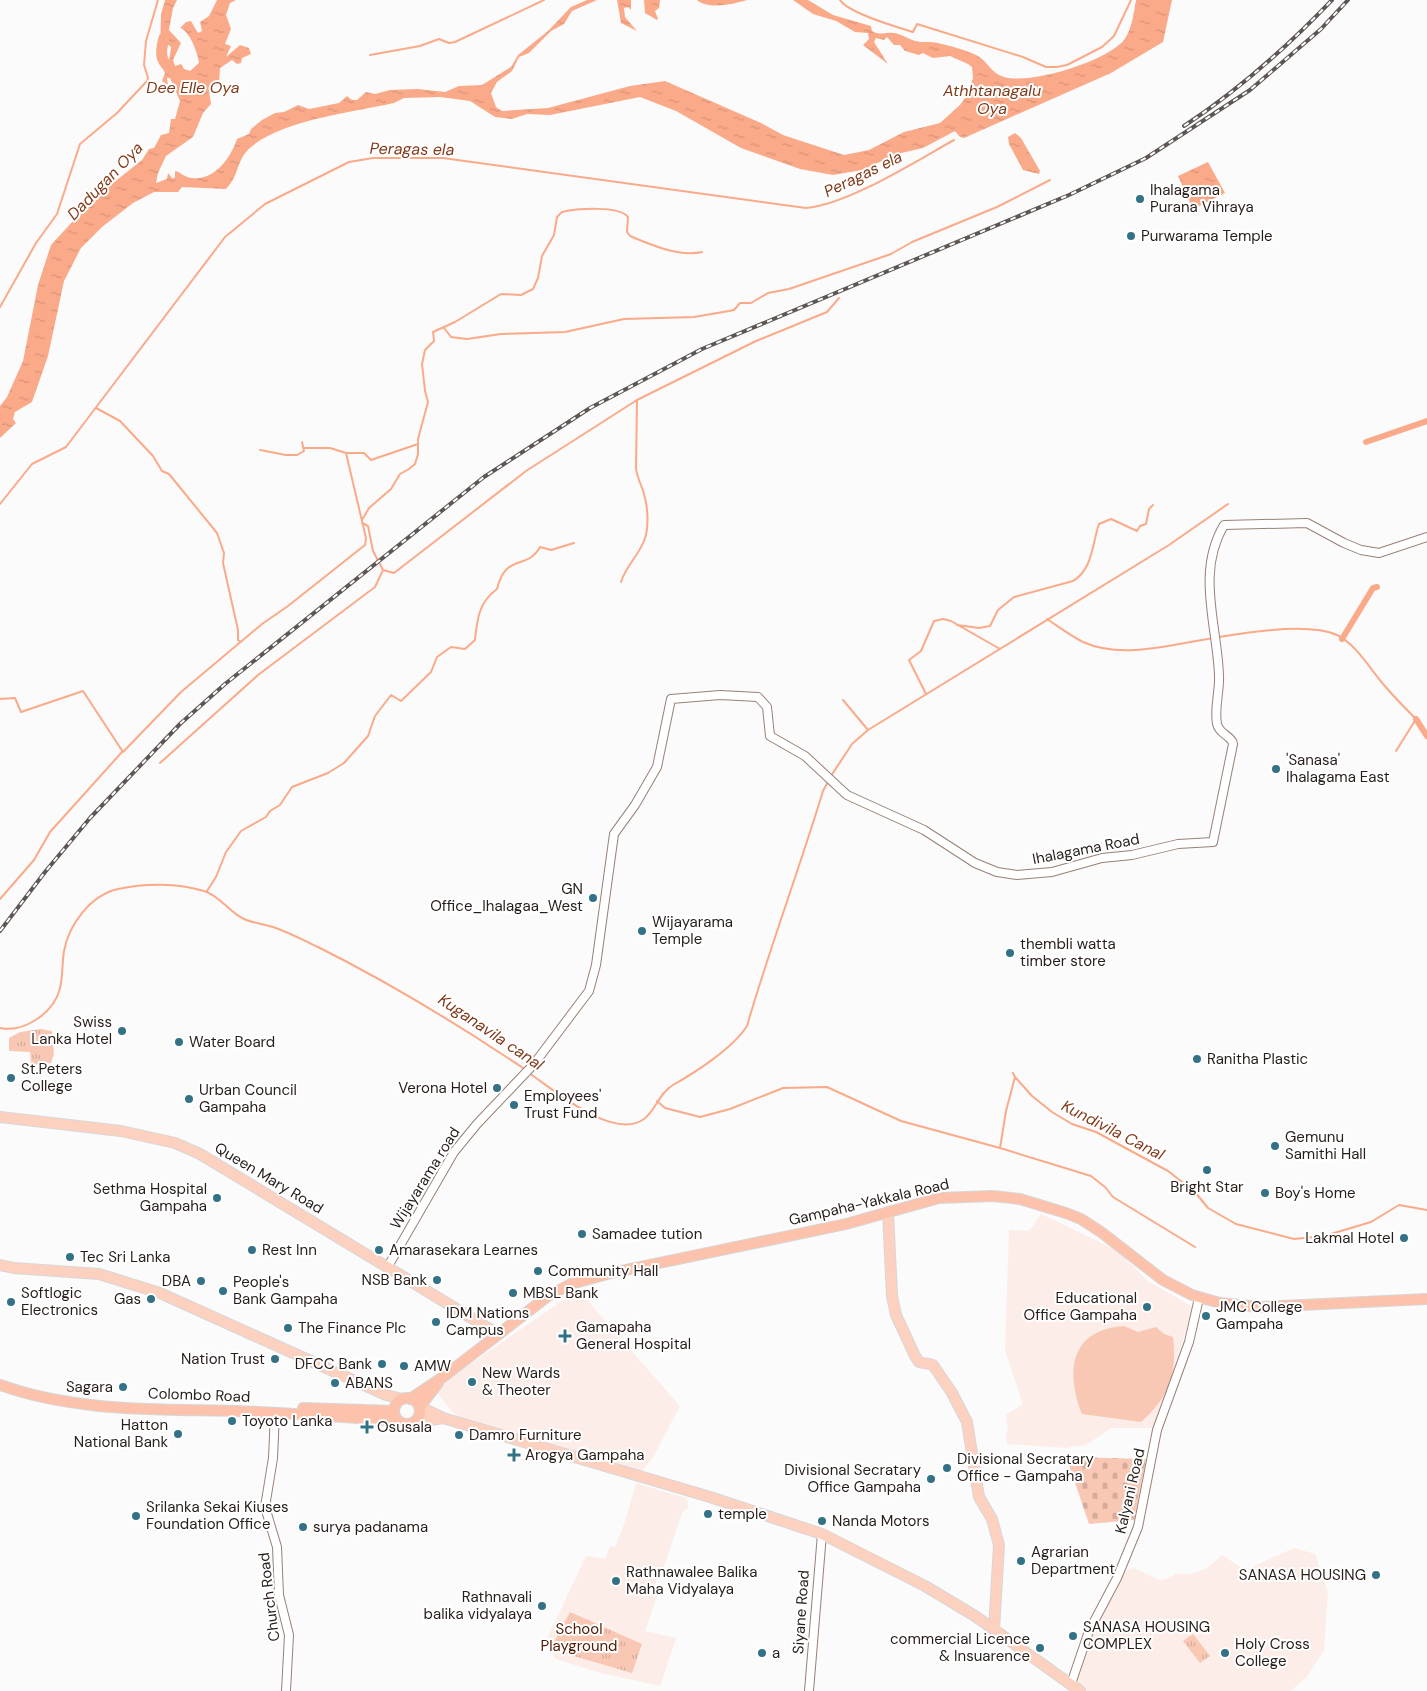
<svg xmlns="http://www.w3.org/2000/svg" width="1427" height="1691" font-family="'DM Sans',sans-serif">
	<defs>
		<pattern id="cemetery-stones" width="16" height="16" patternUnits="userSpaceOnUse" patternTransform="scale(1.25)"><rect width="16" height="16" fill="#f9c8b5"/><path d="M2 7V4a2 2 0 0 1 4 0v3zM10 15v-3a2 2 0 0 1 4 0v3z" fill="#d5ab9b"/></pattern>
		<pattern id="park-tufts" width="24" height="20" patternUnits="userSpaceOnUse" patternTransform="scale(1.25)"><rect width="24" height="20" fill="#f9c8b5"/><path d="M3 7l-1-3M5 7V3M7 7l1-3M15 17l-1-3M17 17v-4M19 17l1-3" fill="none" stroke="#d5ab9b"/></pattern>
		<pattern id="water-ripples" width="26" height="14" patternUnits="userSpaceOnUse" patternTransform="scale(1.25)"><rect width="26" height="14" fill="#fbaa89"/><path d="M2 4q2-2 4 0t4 0M15 11q2-2 4 0t4 0" fill="none" stroke="#d79276"/></pattern>
	</defs>
	<rect width="100%" height="100%" fill="#fbfbfb"/>
	<!-- built -->
	<path fill="#fcede8" d="M1041 1214 1118 1251 1148 1281 1193 1307 1156 1428H1111L1086 1445 1065 1448 1007 1444 1006 1434 1008 1430 1006 1415 1023 1404 1005 1351 1009 1230 1029 1231Z
		M578 1290 680 1406 652 1459 640 1473 467 1422 451 1411 437 1392 444 1382Z
		M636 1483 687 1498 688 1508 682 1513 662 1572 658 1575 655 1586 659 1590 645 1631 676 1638 660 1686 597 1672 556 1659 545 1643 586 1556 605 1559 610 1546 615 1547 625 1522Z
		M1294 1548 1315 1554 1328 1592 1324 1650 1306 1678 1290 1691H1081L1070 1683 1080 1656 1121 1577 1129 1569 1134 1568 1160 1580 1170 1578 1175 1574H1191L1207 1568 1222 1555 1245 1570Z"/>
	<!-- cemetery -->
	<path fill="url(#cemetery-stones)" d="M1074 1457 1146 1459 1134 1520 1089 1524 1069 1465Z"/>
	<!-- park -->
	<path fill="url(#park-tufts)" d="M41 1029 52 1031 54 1054 51 1063 31 1065 30 1052 9 1051V1038L20 1032Z
		M570 1612 642 1644 632 1673 560 1652 554 1642Z
		M1193 1634 1210 1656 1200 1663 1183 1641Z"/>
	<!-- pitch -->
	<path fill="#f9c8b5" d="M1124 1326 1138 1332 1156 1327 1164 1334 1173 1337C1177 1375 1170 1396 1141 1422L1082 1414C1066 1372 1069 1330 1124 1326Z"/>
	<!-- water -->
	<path fill="url(#water-ripples)" d="M165 0H177L173 8 169 30 181 43 173 60 175 66 181 64 184 69 190 71 199 63C198 53 189 30 180 28L186 22 191 21 198 33 202 31 200 22 209 16 217 0H236L230 3 226 15 231 29 225 44 231 46 226 57 240 45 249 48 251 54 242 58 241 63 237 64 232 60 220 68 219 83 209 91 211 104 203 113 193 137 166 156 158 173 156 183 167 179 168 173 173 179 175 177V171C181 172 185 178 192 178 215 181 231 157 237 139L249 134 251 129 262 120 275 113 284 112 298 105 309 109 339 103 347 96 352 100H357L366 92 375 94 390 90 418 89 445 92 459 86 482 85 511 67 518 55 548 31 571 7 587 0H597L572 11 564 24 551 31 529 53 519 57 512 71 497 82 491 93 496 107 502 111 548 108 630 86 665 81 761 123 783 135 844 155 869 150 904 132 940 123 960 105 968 94 973 78 972 67 968 64 950 56 933 58 923 53 919 55 905 51 900 45H894L887 37 884 40 876 38 874 42 888 64 863 45 869 39 868 33 855 32 836 21 813 14 793 0H808L833 15 871 26 872 31C880 36 887 32 894 33 902 34 908 39 915 41 923 43 931 41 938 43 951 46 966 50 978 56 988 62 991 73 1004 77 1031 85 1107 61 1124 40 1132 30 1134 11 1136 0H1172L1163 42 1111 73 964 138 960 137 955 131 923 148 897 154 862 170 833 175 800 169 741 148 676 111 640 97 550 115 527 114 512 119 495 117 470 101 440 97 404 98 394 103C353 112 283 120 251 147 235 161 241 173 226 189L182 187 178 192H154L133 203 102 227 81 248 64 281 48 356 32 402 15 412 13 419 16 423 0 438V406L7 397 23 361 38 285 51 245 94 198 142 160 149 149 154 148 161 135 169 133 171 119H175L180 101 170 78H167L168 85 162 81 165 73 161 64 165 61 169 62 171 47 166 43 164 51H160L161 14Z
		M617 0H631V10L628 7 624 8 625 17 637 31 621 23Z
		M644 0H660L659 8 655 11 658 19 657 20 645 13Z
		M697 0H747C734 4 708 10 697 0Z
		M1015 133 1021 138 1040 171 1039 174 1023 170 1009 144 1008 137Z
		M1208 162 1225 193 1193 209 1178 176Z"/>
	<g fill="none" stroke-linecap="round" stroke-linejoin="round">
		<!-- stream -->
		<path stroke="#fbaa89" stroke-width="2" d="M840 0C848 13 897 27 913 32L917 24 1023 57 1046 67H1057L1067 65 1102 47 1114 36 1131 0
			M370 55 420 46 439 39 449 43 455 42 544 0
			M0 307 36 243 57 214 80 144 117 113 147 81 148 78 144 65 146 41 158 0
			M444 328 451 337 467 339 501 334 565 332 624 319 694 317 729 311 734 310 740 303H751L768 293 789 289 891 254 912 242 997 207 1050 180
			M96 408 120 421 153 456 162 471 169 474 217 533 224 553 223 563 238 630V640L241 642
			M304 448H330L346 453H364L371 460 418 444
			M260 450 286 455H297L304 451 302 442
			M0 504 32 464 66 447 225 237 265 204 349 162 373 158H443L806 208C847 205 916 161 954 140
			M362 520 369 508 391 489 400 474 409 469 415 464 418 454V439L428 402 425 391 422 364 425 350 434 341 433 332 455 322 501 294 521 295 533 289 538 278 542 256 554 235 557 217 562 212C575 209 619 205 628 217L627 232 630 236C651 245 679 257 702 252
			M383 570 394 573 526 471 637 400
			M621 582C626 566 638 556 644 541 649 529 648 510 645 498 643 487 637 479 636 468L637 400 756 341 827 312 839 298
			M1047 619C1059 627 1071 636 1083 642 1123 660 1173 644 1214 638
			M957 625 979 628 990 626 998 610 1014 597 1073 581C1093 569 1092 544 1099 524L1111 519 1137 531 1140 526 1146 524 1149 509 1153 505
			M1219 637C1248 632 1310 623 1337 635 1357 645 1370 669 1384 685 1394 697 1405 708 1416 719L1396 751
			M926 694 909 660 921 651 934 621 943 619 951 621 1000 649
			M0 699 15 698 21 712 83 691 123 752 181 692 262 624 288 606 365 545 366 538 346 453
			M843 700 868 730 1169 545 1228 504
			M160 763 258 675 375 587 383 570 373 551 368 526 362 523
			M831 776 852 744 868 730
			M207 891 216 877 226 852 241 831 266 817 270 811 280 805 292 787 328 773 344 763 368 736 375 716 391 695 401 701 431 672 437 657 451 647 465 649 475 640C477 619 479 602 497 589 506 552 527 571 540 547L551 550 574 543
			M0 899 34 860 50 832 122 752
			M0 1028C24 1033 54 1013 60 988 63 976 62 963 64 951 69 924 91 895 118 889 145 883 178 883 204 891 219 895 230 913 244 919 253 923 264 924 273 927 288 932 303 940 318 947 390 983 459 1025 526 1070
			M529 1073C554 1090 613 1141 644 1119 656 1110 659 1093 673 1085 696 1072 733 1048 747 1026 770 947 799 870 823 791L829 780
			M1013 1073 1015 1077 1006 1111 1000 1148 1091 1176 1105 1187 1113 1197 1195 1247
			M1015 1077 1032 1096 1052 1112 1072 1124 1096 1132 1168 1171 1195 1192 1208 1208 1236 1224 1294 1239 1324 1236 1371 1222 1399 1205 1427 1210
			M657 1101 665 1108 700 1117 730 1109 783 1088 827 1087 901 1121 1000 1148"/>
		<!-- canal -->
		<path stroke="#fbaa89" stroke-width="6" d="M1366 442 1427 421
			M1342 639 1373 588 1377 587
			M1416 719 1427 736"/>
		<!-- river -->
		<path stroke="#fbaa89" stroke-width="11" d="M164 38C159 56 161 62 175 73"/>
		<defs>
			<path id="tertiary" d="M387 1268 454 1152 477 1124 534 1064 589 991 596 965 614 834 635 805 657 767 671 699 720 695 758 697 767 707 770 736 805 756 847 795 924 830 975 863 997 872 1017 875 1052 872 1102 858 1132 855 1178 844 1213 842 1233 744 1232 741C1227 734 1219 733 1217 724 1214 707 1220 691 1219 675 1217 624 1196 572 1224 525L1307 523 1344 543 1361 550 1379 553 1427 537
				M275 1413 273 1458 265 1507 277 1547 279 1595 289 1635 286 1691
				M1071 1684 1089 1631 1117 1578 1138 1527 1157 1430 1189 1342 1199 1298
				M809 1691 822 1534"/>
			<path id="primary" d="M0 1117 121 1131 175 1143 200 1154 498 1334
				M888 1212 892 1296 896 1315 915 1356 919 1362 933 1365 952 1393 967 1422 979 1497 992 1519 999 1545 994 1630
				M0 1265 14 1268 99 1274 160 1293 386 1395 402 1399
				M420 1407 443 1418 710 1497 822 1534 925 1586 975 1616 1080 1691
				M414 1423 443 1418"/>
			<path id="trunk" d="M0 1385C75 1412 157 1409 236 1411 290 1413 344 1417 398 1421
				M394 1411a13 13 0 1 1 26 0a13 13 0 1 1-26 0Z
				M410 1399 443 1377 548 1296 571 1284 611 1273 846 1224 939 1198 993 1196 1020 1199 1066 1213 1081 1219 1101 1232 1163 1280 1192 1295 1220 1303 1260 1307 1427 1299
				M420 1407 438 1383
				M303 1408 394 1411"/>
		</defs>
		<!-- tertiary casing -->
		<use href="#tertiary" stroke="#988076" stroke-width="10"/>
		<!-- primary casing -->
		<use href="#primary" stroke="#d8d6d6" stroke-width="12"/>
		<!-- trunk casing -->
		<use href="#trunk" stroke="#d8d6d6" stroke-width="12"/>
		<!-- tertiary -->
		<use href="#tertiary" stroke="#fff" stroke-width="8"/>
		<!-- primary -->
		<use href="#primary" stroke="#fdd1c0" stroke-width="10"/>
		<!-- trunk -->
		<use href="#trunk" stroke="#fcc2ab" stroke-width="10"/>
		<defs>
			<path id="rail" d="M1184 126C1239 90 1287 47 1332 0
				M0 931 45 872 90 818 180 724 225 684 484 477 590 408 702 349 1069 195 1146 158 1250 90 1321 29 1348 0"/>
		</defs>
		<!-- rail casing -->
		<use href="#rail" stroke="#5d5653" stroke-width="4"/>
		<!-- rail -->
		<use href="#rail" stroke="#fff" stroke-width="2" stroke-dasharray="5.5" stroke-linecap="butt"/>
	</g>
	<!-- markers -->
	<g fill="#337286" stroke="#fff" stroke-width="2">
		<circle cx="1140" cy="199" r="5"/>
		<circle cx="1131" cy="236" r="5"/>
		<circle cx="1276" cy="769" r="5"/>
		<circle cx="593" cy="898" r="5"/>
		<circle cx="642" cy="931" r="5"/>
		<circle cx="1010" cy="953" r="5"/>
		<circle cx="122" cy="1031" r="5"/>
		<circle cx="179" cy="1042" r="5"/>
		<circle cx="1197" cy="1059" r="5"/>
		<circle cx="11" cy="1078" r="5"/>
		<circle cx="497" cy="1088" r="5"/>
		<circle cx="189" cy="1099" r="5"/>
		<circle cx="514" cy="1105" r="5"/>
		<circle cx="1275" cy="1146" r="5"/>
		<circle cx="1207" cy="1170" r="5"/>
		<circle cx="1265" cy="1193" r="5"/>
		<circle cx="217" cy="1198" r="5"/>
		<circle cx="582" cy="1234" r="5"/>
		<circle cx="1404" cy="1238" r="5"/>
		<circle cx="252" cy="1250" r="5"/>
		<circle cx="379" cy="1250" r="5"/>
		<circle cx="70" cy="1257" r="5"/>
		<circle cx="538" cy="1271" r="5"/>
		<circle cx="437" cy="1280" r="5"/>
		<circle cx="201" cy="1281" r="5"/>
		<circle cx="223" cy="1291" r="5"/>
		<circle cx="513" cy="1293" r="5"/>
		<circle cx="151" cy="1299" r="5"/>
		<circle cx="11" cy="1302" r="5"/>
		<circle cx="1147" cy="1307" r="5"/>
		<circle cx="1206" cy="1316" r="5"/>
		<circle cx="436" cy="1322" r="5"/>
		<circle cx="288" cy="1328" r="5"/>
		<path d="M562.5 1328.5h5v5h5v5h-5v5h-5v-5h-5v-5h5z"/>
		<circle cx="275" cy="1359" r="5"/>
		<circle cx="382" cy="1364" r="5"/>
		<circle cx="404" cy="1366" r="5"/>
		<circle cx="472" cy="1382" r="5"/>
		<circle cx="335" cy="1383" r="5"/>
		<circle cx="123" cy="1387" r="5"/>
		<circle cx="232" cy="1421" r="5"/>
		<path d="M364.5 1419.5h5v5h5v5h-5v5h-5v-5h-5v-5h5z"/>
		<circle cx="178" cy="1434" r="5"/>
		<circle cx="459" cy="1435" r="5"/>
		<path d="M511.5 1447.5h5v5h5v5h-5v5h-5v-5h-5v-5h5z"/>
		<circle cx="947" cy="1468" r="5"/>
		<circle cx="931" cy="1479" r="5"/>
		<circle cx="708" cy="1514" r="5"/>
		<circle cx="136" cy="1516" r="5"/>
		<circle cx="822" cy="1521" r="5"/>
		<circle cx="303" cy="1527" r="5"/>
		<circle cx="1021" cy="1561" r="5"/>
		<circle cx="1376" cy="1575" r="5"/>
		<circle cx="616" cy="1581" r="5"/>
		<circle cx="542" cy="1606" r="5"/>
		<circle cx="1073" cy="1636" r="5"/>
		<circle cx="1040" cy="1648" r="5"/>
		<circle cx="762" cy="1653" r="5"/>
		<circle cx="1225" cy="1653" r="5"/>
	</g>
	<g text-anchor="middle" dominant-baseline="central" stroke-width="4" stroke-linejoin="round" paint-order="stroke">
		<!-- poi labels -->
		<g font-size="15" fill="#271d19" stroke="#fff" text-anchor="start">
			<text x="1150" y="190">Ihalagama<tspan x="1150" dy="17">Purana Vihraya</tspan></text>
			<text x="1141" y="236">Purwarama Temple</text>
			<text x="1286" y="760">'Sanasa'<tspan x="1286" dy="17">Ihalagama East</tspan></text>
			<text x="583" y="889" text-anchor="end">GN<tspan x="583" dy="17">Office_Ihalagaa_West</tspan></text>
			<text x="652" y="922">Wijayarama<tspan x="652" dy="17">Temple</tspan></text>
			<text x="1020" y="944">thembli watta<tspan x="1020" dy="17">timber store</tspan></text>
			<text x="112" y="1022" text-anchor="end">Swiss<tspan x="112" dy="17">Lanka Hotel</tspan></text>
			<text x="189" y="1042">Water Board</text>
			<text x="1207" y="1059">Ranitha Plastic</text>
			<text x="21" y="1069">St.Peters<tspan x="21" dy="17">College</tspan></text>
			<text x="487" y="1088" text-anchor="end">Verona Hotel</text>
			<text x="199" y="1090">Urban Council<tspan x="199" dy="17">Gampaha</tspan></text>
			<text x="524" y="1096">Employees'<tspan x="524" dy="17">Trust Fund</tspan></text>
			<text x="1285" y="1137">Gemunu<tspan x="1285" dy="17">Samithi Hall</tspan></text>
			<text x="1207" y="1187" text-anchor="middle">Bright Star</text>
			<text x="207" y="1189" text-anchor="end">Sethma Hospital<tspan x="207" dy="17">Gampaha</tspan></text>
			<text x="1275" y="1193">Boy's Home</text>
			<text x="592" y="1234">Samadee tution</text>
			<text x="1394" y="1238" text-anchor="end">Lakmal Hotel</text>
			<text x="262" y="1250">Rest Inn</text>
			<text x="389" y="1250">Amarasekara Learnes</text>
			<text x="80" y="1257">Tec Sri Lanka</text>
			<text x="548" y="1271">Community Hall</text>
			<text x="427" y="1280" text-anchor="end">NSB Bank</text>
			<text x="191" y="1281" text-anchor="end">DBA</text>
			<text x="233" y="1282">People's<tspan x="233" dy="17">Bank Gampaha</tspan></text>
			<text x="21" y="1293">Softlogic<tspan x="21" dy="17">Electronics</tspan></text>
			<text x="523" y="1293">MBSL Bank</text>
			<text x="1137" y="1298" text-anchor="end">Educational<tspan x="1137" dy="17">Office Gampaha</tspan></text>
			<text x="141" y="1299" text-anchor="end">Gas</text>
			<text x="1216" y="1307">JMC College<tspan x="1216" dy="17">Gampaha</tspan></text>
			<text x="446" y="1313">IDM Nations<tspan x="446" dy="17">Campus</tspan></text>
			<text x="576" y="1327">Gamapaha<tspan x="576" dy="17">General Hospital</tspan></text>
			<text x="298" y="1328">The Finance Plc</text>
			<text x="265" y="1359" text-anchor="end">Nation Trust</text>
			<text x="372" y="1364" text-anchor="end">DFCC Bank</text>
			<text x="414" y="1366">AMW</text>
			<text x="482" y="1373">New Wards<tspan x="482" dy="17">&amp; Theoter</tspan></text>
			<text x="345" y="1383">ABANS</text>
			<text x="113" y="1387" text-anchor="end">Sagara</text>
			<text x="242" y="1421">Toyoto Lanka</text>
			<text x="168" y="1425" text-anchor="end">Hatton<tspan x="168" dy="17">National Bank</tspan></text>
			<text x="377" y="1427">Osusala</text>
			<text x="469" y="1435">Damro Furniture</text>
			<text x="525" y="1455">Arogya Gampaha</text>
			<text x="957" y="1459">Divisional Secratary<tspan x="957" dy="17">Office - Gampaha</tspan></text>
			<text x="921" y="1470" text-anchor="end">Divisional Secratary<tspan x="921" dy="17">Office Gampaha</tspan></text>
			<text x="146" y="1507">Srilanka Sekai Kiuses<tspan x="146" dy="17">Foundation Office</tspan></text>
			<text x="718" y="1514">temple</text>
			<text x="832" y="1521">Nanda Motors</text>
			<text x="313" y="1527">surya padanama</text>
			<text x="1031" y="1552">Agrarian<tspan x="1031" dy="17">Department</tspan></text>
			<text x="626" y="1572">Rathnawalee Balika<tspan x="626" dy="17">Maha Vidyalaya</tspan></text>
			<text x="1366" y="1575" text-anchor="end">SANASA HOUSING</text>
			<text x="532" y="1597" text-anchor="end">Rathnavali<tspan x="532" dy="17">balika vidyalaya</tspan></text>
			<text x="1083" y="1627">SANASA HOUSING<tspan x="1083" dy="17">COMPLEX</tspan></text>
			<text x="1030" y="1639" text-anchor="end">commercial Licence<tspan x="1030" dy="17">&amp; Insuarence</tspan></text>
			<text x="1235" y="1644">Holy Cross<tspan x="1235" dy="17">College</tspan></text>
			<text x="772" y="1653">a</text>
		</g>
		<!-- street labels -->
		<g font-size="15" fill="#271d19" stroke="#fff">
			<text transform="translate(1086 849) rotate(-11)">Ihalagama Road</text>
			<text transform="translate(269 1178) rotate(31)">Queen Mary Road</text>
			<text transform="translate(425 1178) rotate(-58)">Wijayarama road</text>
			<text transform="translate(869 1202) rotate(-13)">Gampaha-Yakkala Road</text>
			<text transform="translate(199 1395) rotate(2)">Colombo Road</text>
			<text transform="translate(1130 1491) rotate(-77)">Kalyani Road</text>
			<text transform="translate(269 1597) rotate(-97)">Church Road</text>
			<text transform="translate(801 1612) rotate(-86)">Siyane Road</text>
		</g>
		<!-- park labels -->
		<g font-size="15" fill="#4e1c05" stroke="#fff">
			<text x="579" y="1629">School<tspan x="579" dy="17">Playground</tspan></text>
		</g>
		<!-- water labels -->
		<g font-size="16" font-style="italic" fill="#823a1a" stroke="#fff">
			<text x="193" y="87">Dee Elle Oya</text>
			<text x="992" y="90">Athhtanagalu<tspan x="992" dy="18">Oya</tspan></text>
			<text transform="translate(412 149) rotate(1)">Peragas ela</text>
			<text transform="translate(863 174) rotate(-26)">Peragas ela</text>
			<text transform="translate(105 181) rotate(-46)">Dadugan Oya</text>
			<text transform="translate(491 1032) rotate(34)">Kuganavila canal</text>
			<text transform="translate(1113 1130) rotate(27)">Kundivila Canal</text>
		</g>
	</g>
</svg>
